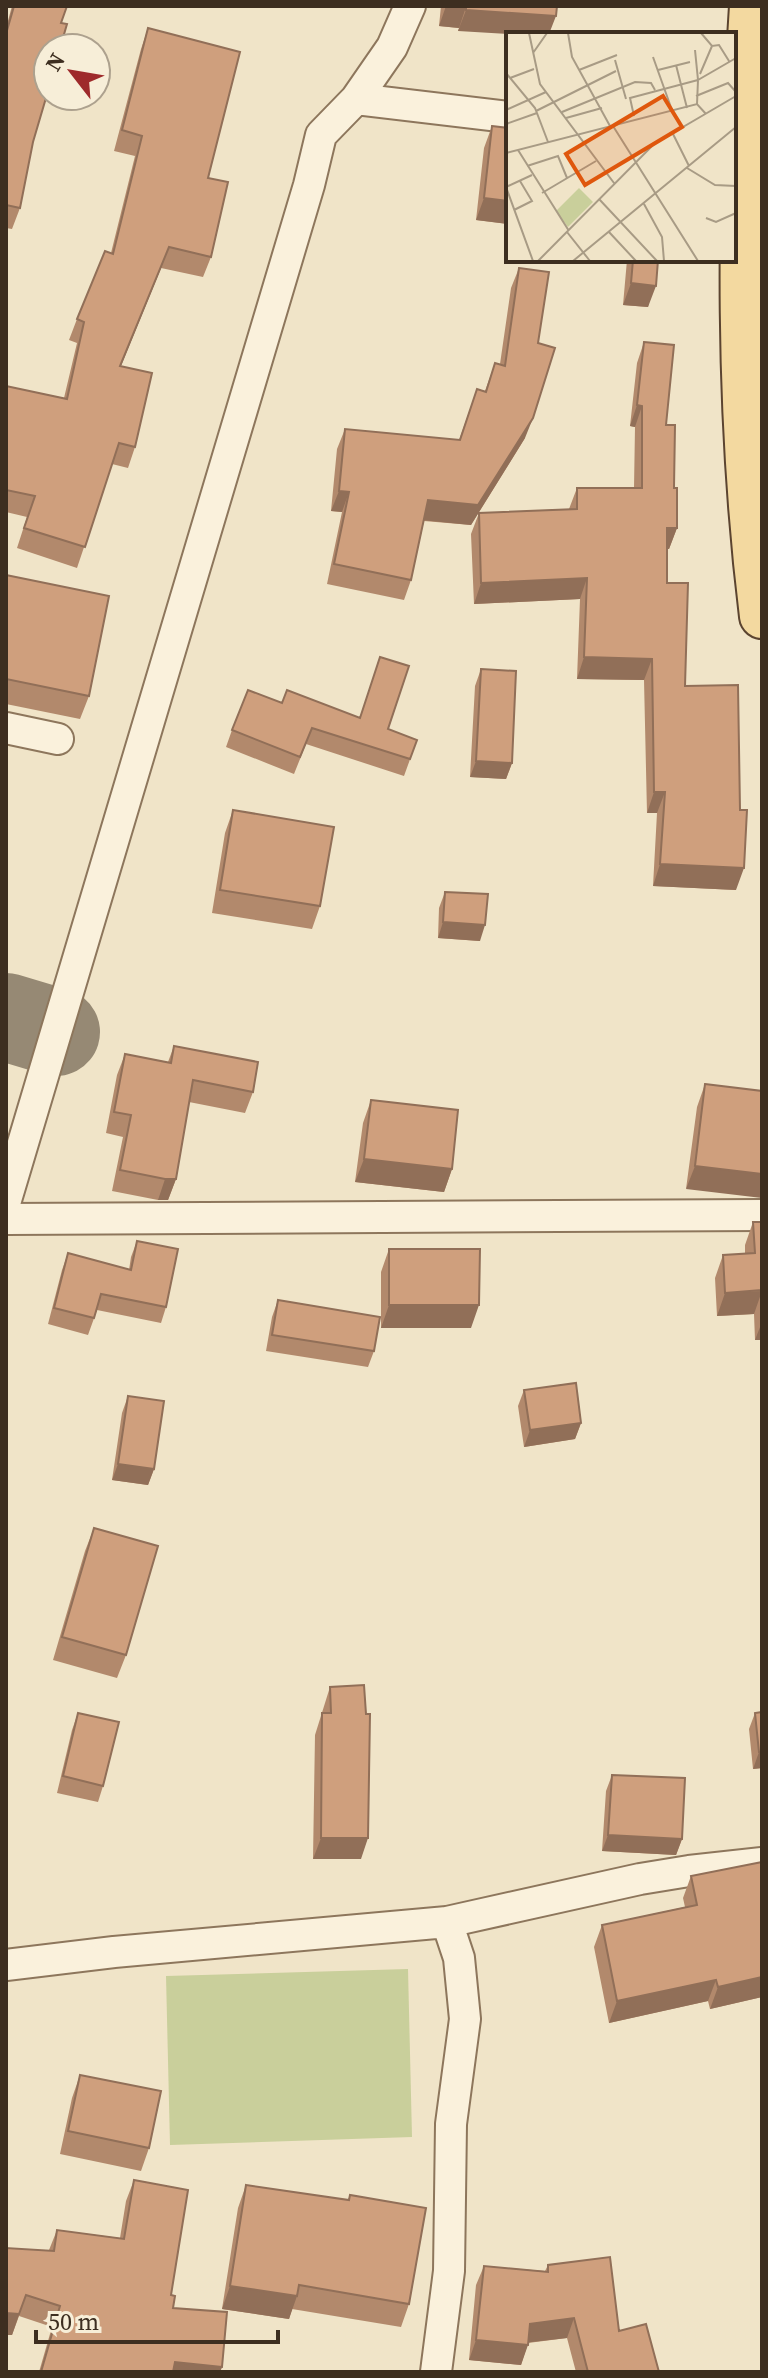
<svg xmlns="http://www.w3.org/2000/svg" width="768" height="2378" font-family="'Source Serif 4',serif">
	<rect width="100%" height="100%" fill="#f0e4c8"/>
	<!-- green -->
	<path fill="#c9cf9b" d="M408 1969 412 2137 170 2145 166 1976Z"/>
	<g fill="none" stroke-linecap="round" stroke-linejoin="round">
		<!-- taxiway -->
		<path stroke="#968974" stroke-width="88" d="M6 1017 56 1032"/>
		<defs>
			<path id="street" d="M356 99 508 117
				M6 728 58 739
				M6 1200 309 185 321 135 356 99 392 47 410 6
				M6 1219 762 1215
				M6 1965 114 1952 447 1922 640 1879 689 1871 762 1863
				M436 2372 449 2271 451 2124 465 2019 459 1958 447 1922"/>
			<path id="primary" d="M752 6C739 209 737 413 762 616"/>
		</defs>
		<!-- street casing -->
		<use href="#street" stroke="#8d765c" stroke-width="34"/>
		<!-- primary casing -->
		<use href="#primary" stroke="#5b4430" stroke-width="48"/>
		<!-- street -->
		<use href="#street" stroke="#faf1dc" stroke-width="30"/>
		<!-- primary -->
		<use href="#primary" stroke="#f3d9a0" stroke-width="44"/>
	</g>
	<!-- wall -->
	<path fill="#b2896c" d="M12 6H67L61 23 33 142 20 208 12 229 6 228V28Z
		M441 6H557L458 31 459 28 439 26Z
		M148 28 208 178 211 257 203 277 161 268 121 366 135 447 128 468 112 464 77 568 17 548 27 517 6 512V386L64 398 77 343 69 340 77 319 111 253 135 156 114 151 141 49Z
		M492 126 508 224 476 220 484 148Z
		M627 260H658L648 307 623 305Z
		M519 268 525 438 471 525 424 521 411 580 404 600 327 584 342 512 331 511 337 449 345 429 459 440 477 389 485 391 495 363 500 364 511 288Z
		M644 342 666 425 674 488 677 528 669 549H667V583L685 686 736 890 653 886 657 813H647L644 680 577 679 580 599 474 604 471 534 479 513 569 509 577 488H634L635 427 630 426 637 363Z
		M6 575 89 696 80 719 6 704Z
		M481 669 512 763 506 779 470 777 475 686Z
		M282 703 388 729 417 740 404 776 306 744 294 774 226 747 232 730Z
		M233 810 320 906 312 929 212 913 225 833Z
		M445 892 480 941 438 938 439 908Z
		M174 1046 253 1092 245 1113 189 1102 176 1179 168 1200H158L112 1191 123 1137 106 1133 117 1075 125 1054 168 1062Z
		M705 1084 762 1091 686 1189 697 1107Z
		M371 1100 452 1169 444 1192 355 1182 363 1123Z
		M753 1222H762V1340H755L754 1314 717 1316 715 1278 723 1255 745 1254V1245Z
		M137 1241 166 1307 161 1323 97 1310 88 1335 48 1324 62 1270 68 1253 129 1270 131 1257Z
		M389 1249 471 1328H381V1272Z
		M278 1300 374 1351 368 1367 266 1351 272 1317Z
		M524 1390 581 1423 575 1439 524 1447 518 1406Z
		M128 1396 154 1469 148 1485 112 1480 122 1413Z
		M94 1528 126 1655 117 1678 53 1660 85 1551Z
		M330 1687 361 1859H313L315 1735Z
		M78 1713 103 1786 98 1802 57 1793 72 1730Z
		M755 1713 762 1768 753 1769 749 1729Z
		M612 1775 682 1839 676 1855 602 1851 606 1791Z
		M762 1862V1997L710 2009 708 2001 609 2023 594 1947 602 1925 685 1907 683 1898 691 1876Z
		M80 2075 149 2148 141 2171 60 2154 72 2098Z
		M134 2180 171 2295 173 2308 222 2367 220 2372H39L52 2327 19 2316 12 2335H6L49 2250 57 2230 120 2238 126 2201Z
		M246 2185 348 2200 350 2195 409 2304 401 2327 292 2309 289 2319 222 2309 238 2208Z
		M548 2265 619 2331 659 2372H576L567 2338 528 2343 521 2365 469 2360 476 2285 484 2266 545 2271Z"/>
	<!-- shaded-wall -->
	<path fill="#916f58" d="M446 6 466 7 459 28 439 26Z
		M466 10 556 16 549 34H508L458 31Z
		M484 198 508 201V224L476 220Z
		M169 247 161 268 112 387 120 366Z
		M631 283 656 286 648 307 623 305Z
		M637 405 642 406 635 427 630 426Z
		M533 418 525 438 471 525 421 520 428 500Z
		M339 491 349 492 342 512 331 511Z
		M667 528H677L669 549H659Z
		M587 578 580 599 474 604 481 583Z
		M584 657 652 659 644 680 577 679Z
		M476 761 512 763 506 779 470 777Z
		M654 792H665L657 813H647Z
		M660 864 744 868 736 890 653 886Z
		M443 922 485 925 480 941 438 938Z
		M364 1159 452 1169 444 1192 355 1182Z
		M695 1166 762 1174V1198L686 1189Z
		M165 1179H176L168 1200H158Z
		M762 1291 754 1314 717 1316 725 1293Z
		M389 1305H479L471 1328H381Z
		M762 1322V1340H755Z
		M581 1423 575 1439 524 1447 530 1430Z
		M118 1464 154 1469 148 1485 112 1480Z
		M759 1752H762V1768L753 1769Z
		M608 1835 682 1839 676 1855 602 1851Z
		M321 1838H368L361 1859H313Z
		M762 1977V1997L710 2009 718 1987Z
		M716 1980 708 2001 609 2023 617 2001Z
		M230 2286 297 2296 289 2319 222 2309Z
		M26 2295 12 2335H6V2313Z
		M574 2318 567 2338 523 2343 530 2324Z
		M476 2340 528 2345 521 2365 469 2360Z
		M175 2362 222 2367 220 2372H171Z"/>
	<!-- building -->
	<path fill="#cf9f7d" stroke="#916f58" stroke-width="2" d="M14 6H67L61 23 67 24 60 48H48V91L33 142 20 208 6 205V34Z
		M461 6H557L556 16 466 10V7Z
		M148 28 240 52 208 178 228 182 211 257 169 247 120 366 152 373 135 447 119 443 85 547 24 528 35 496 6 490V386L67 399 84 322 77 319 105 251 113 254 142 136 122 130Z
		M492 126 508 128V201L484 198Z
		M633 260H658L656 286 631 283Z
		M519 268 549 272 538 343 555 348 533 418 478 505 428 500 411 580 334 564 349 492 339 491 345 429 460 440 477 389 486 392 495 363 505 366Z
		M644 342 674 345 666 425H675L674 488H677V528H667V583H688L685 686 738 685 740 810H747L744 868 660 864 665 792H654L652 659 584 657 587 578 481 583 479 513 577 509V488H642V406L637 405Z
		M6 575 109 596 89 696 6 679Z
		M380 657 409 666 388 729 417 740 410 759 312 728 300 757 232 730 248 690 282 703 287 690 360 718Z
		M481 669 516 671 512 763 476 761Z
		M233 810 334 827 320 906 220 890Z
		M445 892 488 894 485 925 443 922Z
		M174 1046 258 1062 253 1092 193 1080 176 1179H165L120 1170 131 1115 114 1112 125 1054 171 1063Z
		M705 1084 762 1091V1174L695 1166Z
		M371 1100 458 1110 452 1169 364 1159Z
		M753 1222H762V1290L725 1293 723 1255 755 1253Z
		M137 1241 178 1249 166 1307 101 1294 94 1318 54 1308 68 1253 131 1270Z
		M389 1249H480L479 1305H389Z
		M278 1300 380 1317 374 1351 272 1335Z
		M576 1383 581 1423 530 1430 524 1390Z
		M128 1396 164 1401 154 1469 118 1464Z
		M94 1528 158 1546 126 1655 62 1637Z
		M364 1685 366 1714H370L368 1838H321L322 1713H331L330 1687Z
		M762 1712V1752H759L755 1713Z
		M78 1713 119 1722 103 1786 63 1776Z
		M612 1775 685 1778 682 1839 608 1835Z
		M762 1862V1977L718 1987 716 1980 617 2001 602 1925 697 1905 691 1876Z
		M80 2075 161 2091 149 2148 68 2131Z
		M134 2180 188 2190 171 2295 175 2296 173 2308 227 2312 222 2367 175 2362 173 2372H41L60 2306 26 2295 19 2314 6 2313V2248L54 2251 57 2230 124 2239Z
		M246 2185 349 2200 350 2195 426 2208 409 2304 299 2285 297 2296 230 2286Z
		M610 2257 619 2331 646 2324 659 2372H588L574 2318 530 2324 528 2345 476 2340 484 2266 548 2272V2265Z"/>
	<!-- overview -->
	<g transform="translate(506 32)">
		<rect width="230" height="230" fill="#f0e4c8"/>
		<path d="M73 156 87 170 62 195 50 179Z" fill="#c9cf9b"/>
		<path fill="none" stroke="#a89b85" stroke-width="2" d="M23 1 34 52 108 151M62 1 66 25 104 94M195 1 206 14 213 13 223 29M27 21 41 1M147 25 167 81M109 28 120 67M170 33 181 76M73 38 111 23M152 38 184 30M0 41 29 76 42 110M194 42 206 14M4 46 28 37M190 64 222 51 230 60M191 72 192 48 230 26M0 78 40 60M30 79 110 39M56 80 129 50 145 51 149 58M128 84 124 66 192 48 189 18M60 86 96 76M0 92 31 81M107 94 192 229M167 102 183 134M12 118 63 199M0 121 191 72 200 82M21 134 52 124 61 146M181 136 209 153 230 154M0 155 27 229M0 155 26 143M36 161 90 129M93 167 151 229M138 172 156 205 158 229M8 178 26 169 14 149M200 186 210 190 230 181M61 200 84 229M103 200 130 229M32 229 148 112 230 64M67 229 230 95"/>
		<path fill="#df570d" fill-opacity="0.15" stroke="#df570d" stroke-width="4" d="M157 64 176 95 79 153 60 122Z"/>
		<rect width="230" height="230" fill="none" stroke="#3d2e20" stroke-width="4"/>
	</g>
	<!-- border -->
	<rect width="768" height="2378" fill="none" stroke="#3d2e20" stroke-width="16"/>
	<!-- north arrow -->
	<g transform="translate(72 72) rotate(301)"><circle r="38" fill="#f7eed8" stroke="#ada18e" stroke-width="2"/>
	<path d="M0-6L14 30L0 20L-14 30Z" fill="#9e2a2b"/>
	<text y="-12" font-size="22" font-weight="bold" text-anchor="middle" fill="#3d2e20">N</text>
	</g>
	<!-- scale -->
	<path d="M36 2330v12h242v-12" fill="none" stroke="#3d2e20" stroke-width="4"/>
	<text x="48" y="2330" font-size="24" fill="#3d2e20" stroke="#f7eed8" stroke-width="6" paint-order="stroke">50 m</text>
</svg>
